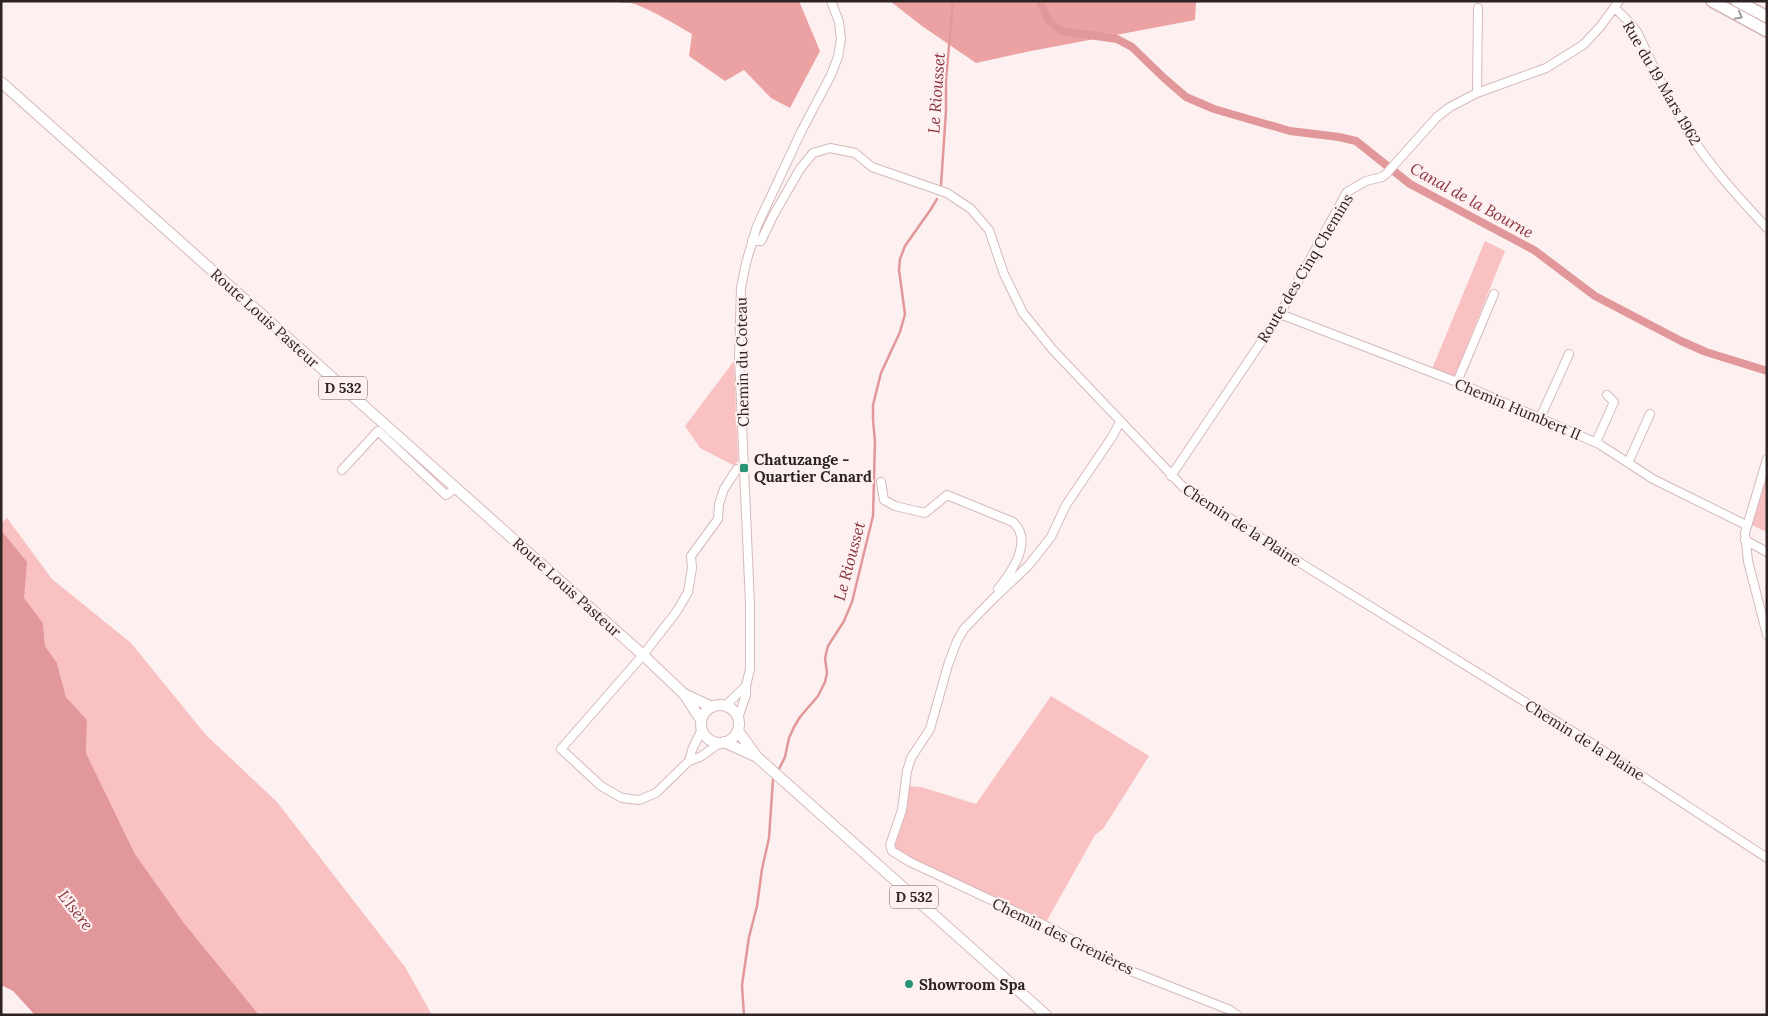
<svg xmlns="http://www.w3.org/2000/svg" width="1768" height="1016" font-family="Lora,serif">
	<rect width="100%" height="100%" fill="#fdf0f0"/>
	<!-- green -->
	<path fill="#f9c1c1" d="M1485 241 1505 251 1454 378 1432 369Z
		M734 361 738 460 735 466 700 448 685 426Z
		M1767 470V532L1749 524Z
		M7 518 52 579 131 643 206 735 277 802 405 967 432 1015H259L184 923 135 854 86 753 87 720 66 697 57 663 45 646 43 623 23 598 26 562 1 530V523Z
		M1051 696 1149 756 1103 829 1095 835 1045 924 901 854 893 847 909 786 921 787 976 804Z"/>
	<!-- forest -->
	<path fill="#eca1a2" d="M616 1H799L820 51 790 108 771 98 744 70 725 81 689 56 692 34C673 23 655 12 635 4 629 2 622 4 616 1Z
		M890 1H1196L1195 20 1031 51 976 63 922 26Z"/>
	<!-- water -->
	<path fill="#e2989a" d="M1 530 27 562 24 598 43 623 45 646 57 663 66 697 87 720 86 753 135 854 184 923 259 1015H35L13 991 1 985Z"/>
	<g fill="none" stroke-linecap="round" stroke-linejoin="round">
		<!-- stream -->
		<path stroke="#e2989a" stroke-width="2.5" d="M941 185 946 111V80L953 1
			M778 771 785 757 789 738 794 727 800 717 818 696 825 682 827 673 825 658 828 646 844 621 852 602 873 516 875 441 873 420V405L881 373 900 332 905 314 899 270 900 259 905 246 931 209 937 199
			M744 1015 742 985 749 937 757 906 762 869 769 838 773 779 775 776"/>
		<!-- canal -->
		<path stroke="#e2989a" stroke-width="8" d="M1039 1 1050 22 1061 31 1117 39 1132 47 1164 78 1186 97 1214 109 1290 131 1339 137 1356 141 1410 184 1534 250 1595 296 1681 341 1706 352 1767 371"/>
		<defs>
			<path id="minor" d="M1615 8 1631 24 1637 32C1653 64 1666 97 1685 127 1708 164 1738 197 1767 228
				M1477 93 1478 8
				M752 241H761L773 216 800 169 813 153 830 148 855 153 872 167 947 193 971 209 989 230 1004 274 1023 313 1053 350 1187 491 1310 569 1588 741 1767 858
				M1280 314 1457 382 1599 444 1653 479 1746 525
				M1457 382 1494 294
				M1540 418 1569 354
				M1120 422 1112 437 1066 505 1051 537 1028 566 991 601 964 629 957 641 948 665 930 729 911 758 907 771 902 810 890 845 892 851 910 862 1053 929 1118 966 1230 1010 1237 1015
				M1596 442 1614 402 1607 395
				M1767 459 1745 533 1748 561 1767 635
				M1628 463 1650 414
				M342 470 378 431 446 495 456 488
				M1171 476 1280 314 1347 192 1366 181 1382 177 1386 174 1437 117 1450 107 1477 93 1546 68 1583 45 1600 27 1619 1
				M881 482 884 500 895 506 925 513 947 495 1013 522C1034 541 1011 573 998 589
				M1745 540 1767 552
				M725 706 746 686
				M738 718 746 695V686L750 669V604L739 356 741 288 746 263 757 226 801 132 831 75 838 57 841 39 839 22 831 1
				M720 743 700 757 689 761 656 793 639 800 622 798 601 786 561 749 643 655 677 611 688 592 692 568 691 556 718 519 719 504 724 489 737 469 744 468
				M689 761 692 750 702 729"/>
			<path id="major" d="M1 82 643 655 684 694 701 720
				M684 694 712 707
				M701 724a19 19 0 1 1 38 0a19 19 0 1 1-38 0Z
				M738 731 757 757 1046 1015
				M724 742 755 756"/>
			<path id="highway" d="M1712 1 1767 31
				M1737 1 1767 17"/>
		</defs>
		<!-- minor casing -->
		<use href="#minor" stroke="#d6b9b9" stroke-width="10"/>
		<!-- major casing -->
		<use href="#major" stroke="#d6b9b9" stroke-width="12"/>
		<!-- highway casing -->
		<use href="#highway" stroke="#d6b9b9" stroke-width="14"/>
		<!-- minor -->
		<use href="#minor" stroke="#fff" stroke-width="8"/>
		<!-- major -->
		<use href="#major" stroke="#fff" stroke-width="10"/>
		<!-- highway -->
		<use href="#highway" stroke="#fff" stroke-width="11"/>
	</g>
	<!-- one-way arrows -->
	<defs><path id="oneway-chevron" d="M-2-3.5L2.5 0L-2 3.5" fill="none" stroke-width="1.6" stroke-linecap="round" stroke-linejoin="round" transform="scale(1.25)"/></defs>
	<use stroke="#a09c9c" href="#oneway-chevron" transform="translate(1739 16) rotate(28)"/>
	<!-- markers -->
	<g fill="#299474" stroke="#fdf0f0" stroke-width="2">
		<rect x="739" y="463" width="10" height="10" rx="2.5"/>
		<circle cx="909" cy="984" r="5"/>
	</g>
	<g text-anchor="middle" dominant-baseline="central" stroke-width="4.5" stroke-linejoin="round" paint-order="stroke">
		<!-- shield labels -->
		<g fill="#fdf0f0" stroke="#6b6060" stroke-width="1">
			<rect x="319" y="376.5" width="48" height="23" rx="4"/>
			<rect x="890" y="885.5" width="48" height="23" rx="4"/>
		</g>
		<g font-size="14" font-weight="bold" fill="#2d2323">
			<text x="343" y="388">D 532</text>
			<text x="914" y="897">D 532</text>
		</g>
		<!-- street labels -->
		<g font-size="15" fill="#2d2323" stroke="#fdf0f0">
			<text transform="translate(1662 83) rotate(60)">Rue du 19 Mars 1962</text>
			<text transform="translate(1305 268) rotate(-59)">Route des Cinq Chemins</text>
			<text transform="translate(265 318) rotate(42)">Route Louis Pasteur</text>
			<text transform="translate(742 362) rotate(-91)">Chemin du Coteau</text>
			<text transform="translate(1518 409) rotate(23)">Chemin Humbert II</text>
			<text transform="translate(1242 525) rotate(33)">Chemin de la Plaine</text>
			<text transform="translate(567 587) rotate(42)">Route Louis Pasteur</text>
			<text transform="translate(1585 740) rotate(32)">Chemin de la Plaine</text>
			<text transform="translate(1063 936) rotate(26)">Chemin des Grenières</text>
		</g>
		<!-- poi labels -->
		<g font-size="15" font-weight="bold" fill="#2d2323" stroke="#fdf0f0" text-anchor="start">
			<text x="754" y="459">Chatuzange -<tspan x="754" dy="17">Quartier Canard</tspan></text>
			<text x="919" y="984">Showroom Spa</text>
		</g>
		<!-- water labels -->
		<g font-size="16" font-style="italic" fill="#8a323a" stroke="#fdf0f0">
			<text transform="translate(936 93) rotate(-86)">Le Riousset</text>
			<text transform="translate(1472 200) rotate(29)">Canal de la Bourne</text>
			<text transform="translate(849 561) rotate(-75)">Le Riousset</text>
			<text transform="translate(76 910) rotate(52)">L'Isère</text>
		</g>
	</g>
	<!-- border -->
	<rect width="1768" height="1016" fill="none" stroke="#2d2323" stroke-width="5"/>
</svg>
